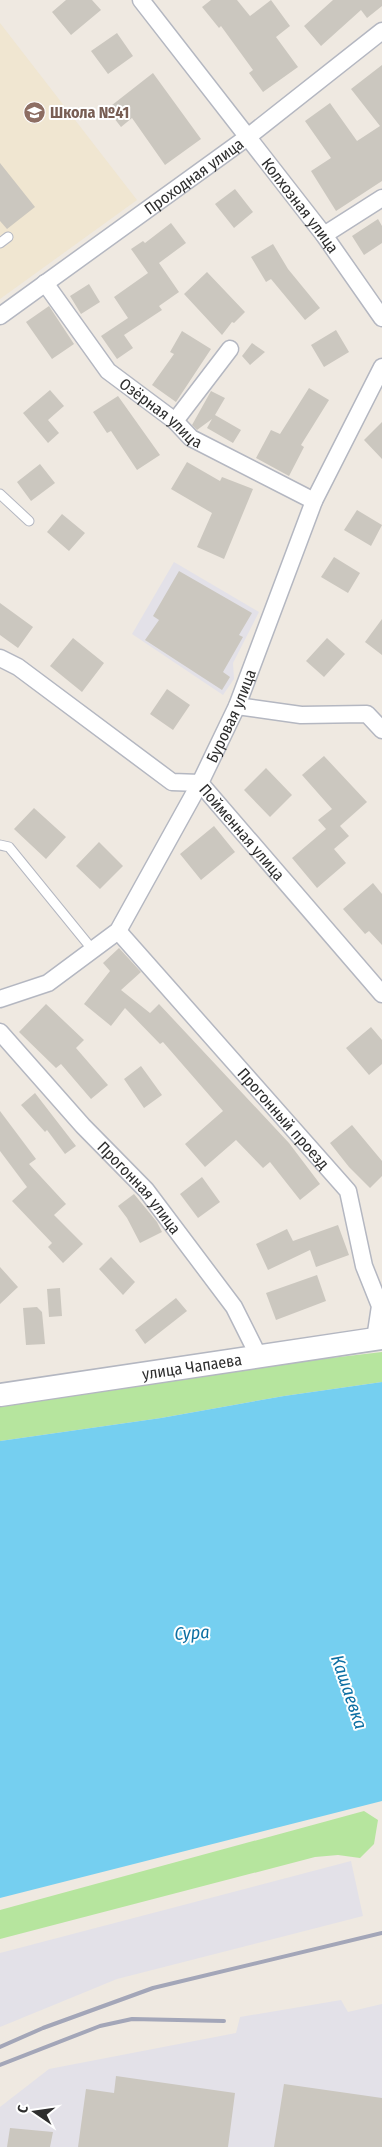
<svg xmlns="http://www.w3.org/2000/svg" width="382" height="2147" font-family="'Fira Sans Condensed',sans-serif">
	<rect width="100%" height="100%" fill="#efe9e1"/>
	<!-- industrial -->
	<path fill="#e3e1e8" d="M174 562 259 612 233 663 234 679 223 695 132 634Z
		M351 1861 363 1916 117 1979 0 2027V1953Z
		M341 2000 348 2012 382 2004V2147H0V2107L49 2069 236 2033 240 2017Z"/>
	<!-- education -->
	<path fill="#f0e6d1" d="M0 23 137 200 0 299Z"/>
	<!-- green -->
	<path fill="#b6e59e" d="M382 1352V1382L284 1396 161 1418 0 1441V1407L254 1367Z
		M364 1811 378 1820 374 1844 360 1858 338 1855 315 1857 0 1939V1910Z"/>
	<!-- water -->
	<path fill="#75cff0" d="M382 1382V1801L0 1898V1441L161 1418 284 1396Z"/>
	<!-- building -->
	<path fill="#cbc7bf" d="M66 0H92L101 10 71 35 52 12Z
		M211 0H237L250 16 271 0 290 26 276 37 298 67 263 92 249 73 253 70 221 26 219 28 202 7Z
		M333 0H382V6L367 18 361 10 321 46 304 26Z
		M117 33 133 56 108 74 91 51Z
		M382 65V181L336 211 311 171 331 158 305 121 330 103 357 141 380 126 351 89Z
		M153 73 201 139 165 165 132 118 121 127 107 109Z
		M0 163 35 207 7 229 0 221Z
		M235 189 253 212 234 228 215 204Z
		M378 219 382 226V243L364 255 352 236Z
		M171 223 186 243 159 263 179 292 159 306 162 310 124 335 133 348 117 359 101 336 128 318 114 297 148 273 131 249 143 241 145 243Z
		M273 244 288 269 320 308 305 320 271 279 266 282 251 257Z
		M207 272 245 312 234 323 232 322 222 335 184 294Z
		M89 284 100 302 81 314 70 296Z
		M49 306 74 344 52 359 26 322Z
		M336 330 349 352 324 367 311 345Z
		M182 331 211 349 176 402 152 385 174 354 170 352Z
		M252 343 265 352 250 365 242 356Z
		M309 388 329 400 301 445 304 447 289 476 256 458 271 430 280 434Z
		M50 390 64 406 48 420 59 433 48 443 23 413Z
		M211 391 225 398 215 415 241 430 233 443 207 428 212 419 197 430 192 425Z
		M118 396 160 455 137 470 111 431 107 433 93 412Z
		M382 422V459L364 440Z
		M187 462 220 481 222 477 253 489 224 559 197 547 212 513 171 489Z
		M40 464 55 483 31 501 17 482Z
		M357 510 382 525 371 546 344 530Z
		M62 514 85 533 69 551 47 532Z
		M334 557 360 573 348 593 321 577Z
		M179 571 252 613 239 635 243 637 223 672 230 677 222 690 145 640 159 620 153 616Z
		M0 603 33 627 18 648 0 635Z
		M382 619V655L365 642Z
		M73 638 104 663 82 692 50 666Z
		M327 638 345 654 324 677 306 661Z
		M167 689 190 705 173 730 150 714Z
		M324 756 367 802 340 826 349 836 334 849 346 863 317 888 292 858 326 829 318 820 332 809 302 775Z
		M266 768 292 795 270 817 244 790Z
		M34 808 66 837 46 859 14 829Z
		M214 826 235 852 201 880 180 854Z
		M99 842 123 866 100 889 76 866Z
		M373 883 382 894V945L369 931 365 934 343 909Z
		M119 948 141 972 121 990 150 1013 159 1004 289 1143 320 1184 300 1200 270 1162 263 1168 236 1140 205 1167 185 1144 223 1111 163 1042 160 1044 125 1008 111 1026 84 1004 110 971 103 963Z
		M46 1004 84 1040 76 1048 108 1085 91 1099 61 1064 56 1068 19 1032Z
		M371 1027 382 1040V1064L369 1075 346 1048Z
		M141 1066 162 1095 144 1108 124 1079Z
		M35 1093 76 1146 65 1154 47 1130 45 1132 21 1105Z
		M0 1111 36 1159 29 1164 66 1204 54 1215 83 1244 63 1263 48 1247 52 1243 12 1201 27 1187 0 1151Z
		M352 1125 382 1161V1176L370 1188 349 1167 330 1143Z
		M202 1177 220 1202 198 1218 180 1194Z
		M134 1194 157 1222 162 1232 140 1243 127 1218 118 1206Z
		M338 1225 349 1255 316 1267 310 1250 268 1270 256 1244 287 1229 293 1241Z
		M111 1257 135 1282 123 1295 99 1269Z
		M0 1267 18 1287 0 1304Z
		M317 1275 326 1301 276 1320 266 1293Z
		M60 1288 62 1316 49 1317 47 1289Z
		M176 1298 187 1311 145 1344 135 1330Z
		M37 1307 42 1312 45 1344 26 1345 23 1308Z
		M116 2076 235 2093 228 2147H78L86 2089 114 2093Z
		M284 2084 382 2098V2147H274Z
		M10 2128 53 2132 50 2147H7Z"/>
	<g fill="none" stroke-linecap="round" stroke-linejoin="round">
		<defs>
			<path id="lane" d="M0 243 8 237
				M0 494 29 521
				M0 845 9 847 92 949"/>
			<g id="street">
				<path id="s1" d="M141 0 324 235 382 318"/>
				<path d="M324 235 382 198"/>
				<path id="s2" d="M45 283 108 371 175 421 191 438 314 501"/>
				<path id="s3" d="M0 316 249 136 382 31"/>
				<path d="M175 421 230 349"/>
				<path id="s4" d="M0 658 18 667 172 782 200 783 382 994"/>
				<path d="M237 706 301 715 367 714 382 730"/>
				<path id="s5" d="M118 931 348 1191 364 1266 380 1306 375 1339"/>
				<path id="s6" d="M0 999 48 983 118 931 200 783 237 706 314 501 382 367"/>
				<path id="s7" d="M0 1032 83 1126 146 1190 234 1307 259 1357"/>
			</g>
			<g id="secondary">
				<path id="s8" d="M0 1395 382 1338"/>
			</g>
		</defs>
		<!-- lane casing -->
		<use href="#lane" stroke="#b4b7c1" stroke-width="11"/>
		<!-- street casing -->
		<use href="#street" stroke="#b4b7c1" stroke-width="19"/>
		<!-- secondary casing -->
		<use href="#secondary" stroke="#b4b7c1" stroke-width="25"/>
		<!-- lane -->
		<use href="#lane" stroke="#fff" stroke-width="9"/>
		<!-- street -->
		<use href="#street" stroke="#fff" stroke-width="16"/>
		<!-- secondary -->
		<use href="#secondary" stroke="#fff" stroke-width="22"/>
		<!-- rail -->
		<path stroke="#a3a6b8" stroke-width="4" d="M0 2047 43 2028 153 1988 382 1933
			M0 2065 100 2026 132 2019 224 2021"/>
	</g>
	<!-- icons -->
	<defs>
		<symbol id="school-disc" viewBox="-11 -11 22 22"><circle r="9.5" fill="#8d6e63" stroke="#fff"/><path d="M0-5L7-2L0 1L-7-2ZM-4 1L0 2.5L4 1V4Q0 6-4 4Z" fill="#fff"/></symbol>
	</defs>
	<g fill-rule="evenodd">
		<use href="#school-disc" x="22" y="100" width="25" height="25"/>
	</g>
	<g text-anchor="middle" dominant-baseline="central" stroke-width="4" stroke-linejoin="round" paint-order="stroke">
		<!-- education labels -->
		<g font-size="16" font-weight="bold" fill="#785e54" stroke="#fff" text-anchor="start">
			<text x="50" y="112">Школа №41</text>
		</g>
		<!-- street labels -->
		<g font-size="16" fill="#2e2e2e" stroke="#fff">
			<text stroke="none"><textPath href="#s3" startOffset="239">Проходная улица</textPath></text>
			<text stroke="none"><textPath href="#s1" startOffset="260">Колхозная улица</textPath></text>
			<text stroke="none"><textPath href="#s2" startOffset="176">Озёрная улица</textPath></text>
			<text stroke="none"><textPath href="#s6" startOffset="381">Буровая улица</textPath></text>
			<text stroke="none"><textPath href="#s4" startOffset="305">Пойменная улица</textPath></text>
			<text stroke="none"><textPath href="#s5" startOffset="250">Прогонный проезд</textPath></text>
			<text stroke="none"><textPath href="#s7" startOffset="209">Прогонная улица</textPath></text>
			<text stroke="none"><textPath href="#s8" startOffset="194">улица Чапаева</textPath></text>
		</g>
		<!-- water labels -->
		<g font-size="18" font-style="italic" fill="#0d6fa3" stroke="#fff">
			<text transform="translate(192 1633) rotate(-3)">Сура</text>
			<text transform="translate(349 1692) rotate(71)">Кашаевка</text>
		</g>
	</g>
	<!-- north arrow -->
	<g transform="translate(35 2112) rotate(283)" stroke="#ffffff" stroke-width="4" paint-order="stroke">
	<path d="M0-4L9 19L0 12L-9 19Z" fill="#2e2e2e"/>
	<text y="-8" font-size="14" font-weight="bold" text-anchor="middle" fill="#2e2e2e">С</text>
	</g>
</svg>
